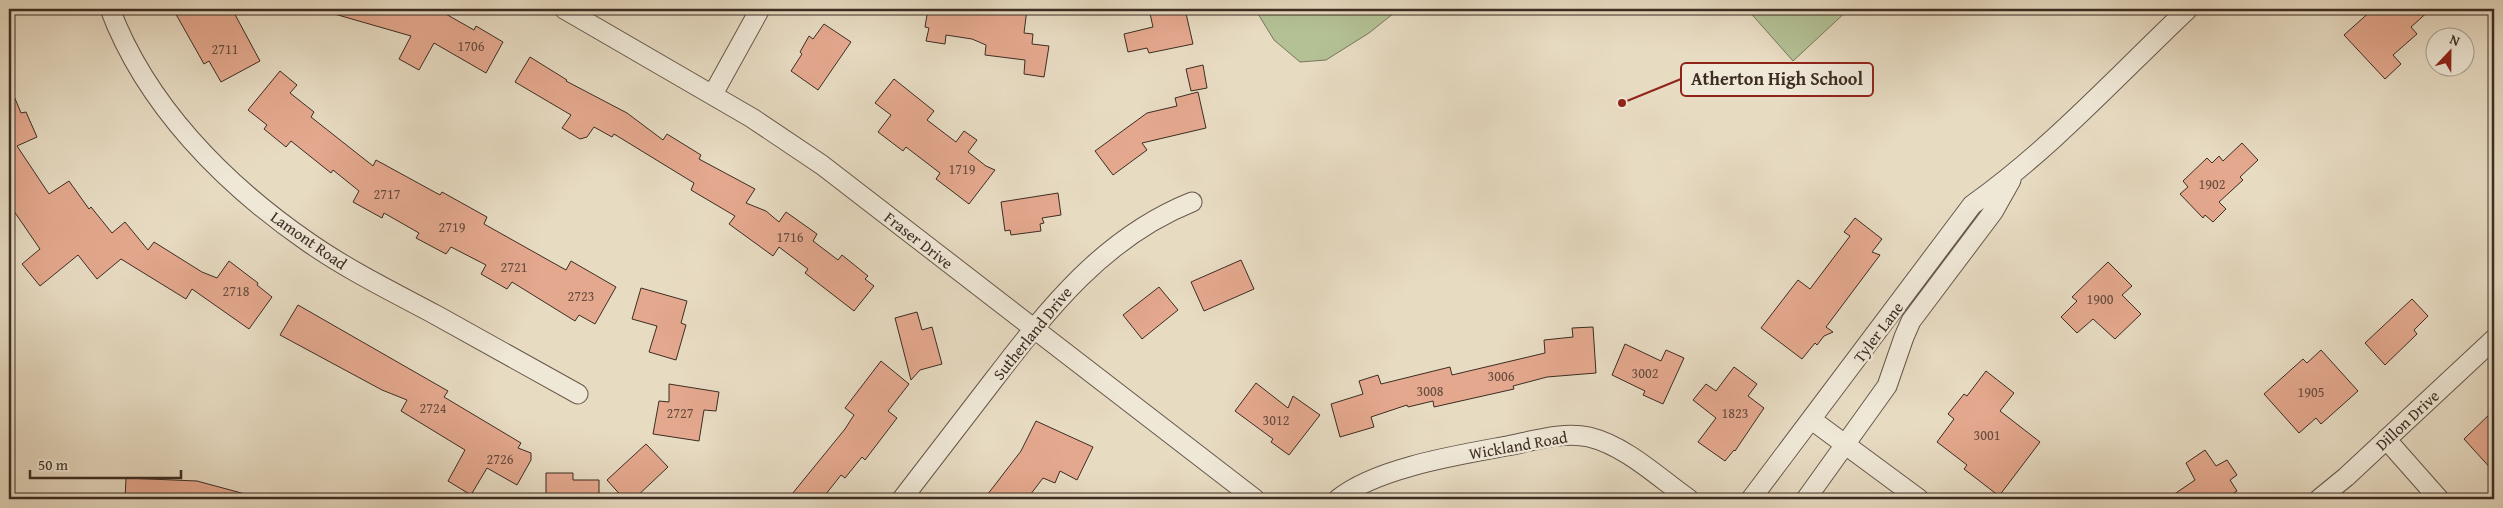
<svg xmlns="http://www.w3.org/2000/svg" width="2503" height="508" font-family="'Gentium Book Plus',serif">
	<rect width="100%" height="100%" fill="#e7dbc2"/>
	<filter id="stains"><feTurbulence type="fractalNoise" baseFrequency=".004" numOctaves="4"/><feColorMatrix values="0 0 0 0 .2 0 0 0 0 .09 0 0 0 0 .02 0 0 0 .5 -.17"/></filter>
	<radialGradient id="worn" r=".72"><stop offset=".6" stop-color="#630" stop-opacity="0"/><stop offset="1" stop-color="#630" stop-opacity=".3"/></radialGradient>
	<!-- green -->
	<path fill="#b3c195" stroke="#78775c" d="M1255 9H1399L1369 33 1326 60 1300 62 1274 40Z
		M1747 9H1849L1793 61Z"/>
	<!-- building -->
	<path fill="#e4a88e" stroke="#3c2d23" d="M173 9H232L260 61 221 82 209 61 204 64Z
		M331 9H437L474 30 476 26 503 42 486 73 434 43 419 70 399 59 411 36 331 13Z
		M928 9H976L991 11 992 9H1027L1024 33 1033 34 1032 44 1049 46 1044 77 1024 74 1025 60 985 55 986 45 972 39 946 35 945 44 926 41 929 28 925 27Z
		M1149 9H1185L1193 44 1149 53 1147 48 1128 52 1124 34 1153 27Z
		M2373 9H2431L2411 27 2417 34 2393 55 2401 64 2385 79 2344 35Z
		M824 24 851 42 818 90 791 71 802 54 800 52 809 36 813 39Z
		M530 57 567 80 566 81 627 113 663 140 667 134 701 155 699 159 755 189 746 203 766 211 779 222 786 212 817 234 813 241 838 260 842 255 868 276 865 279 874 286 854 311 805 273 808 269 779 247 773 256 729 224 735 216 691 190 694 183 614 134 612 137 594 127 587 137 580 139 562 128 571 115 515 82Z
		M1203 65 1207 88 1191 91 1186 69Z
		M280 71 297 85 290 93 314 112 311 117 373 166 376 160 440 195 442 192 487 217 484 224 566 270 571 261 616 287 595 324 579 315 575 321 512 282 507 289 481 274 486 265 451 247 446 254 416 238 419 233 384 213 382 218 353 202 359 191 333 170 331 173 291 141 286 147 264 129 267 125 248 110Z
		M894 79 934 111 927 120 956 142 964 131 977 140 968 152 986 166 995 170 969 204 936 179 940 173 906 147 903 151 878 132 891 115 875 103Z
		M9 84 21 113 26 112 37 137 17 146 49 194 69 181 89 209 91 207 112 233 125 222 148 250 154 242 202 272 217 278 229 261 258 283 257 285 272 297 249 329 192 289 186 299 121 259 97 279 78 255 40 286 22 264 40 249 9 204Z
		M1198 92 1206 128 1142 143 1147 150 1113 175 1095 151 1147 113 1177 106 1175 98Z
		M2242 143 2258 160 2240 177 2243 180 2219 202 2226 209 2213 222 2205 215 2203 218 2180 194 2188 187 2183 181 2207 158 2212 163 2219 156 2223 161Z
		M1058 193 1061 215 1042 218 1044 223 1040 224 1041 231 1011 235 1010 230 1005 231 1001 202Z
		M1855 218 1882 239 1872 252 1880 255 1826 327 1833 332 1824 336 1817 345 1815 343 1802 359 1761 328 1798 280 1810 289 1850 236 1844 232Z
		M1241 260 1254 289 1204 311 1191 282Z
		M2108 262 2132 286 2122 295 2141 314 2115 339 2093 319 2077 333 2061 317 2077 301 2072 297Z
		M1159 287 1178 310 1142 339 1123 315Z
		M641 288 687 301 681 323 686 325 676 360 649 352 657 326 632 319Z
		M2412 299 2428 316 2414 330 2417 334 2385 365 2365 343Z
		M298 305 448 391 444 397 521 443 518 448 531 453V460L517 485 487 468 471 495 448 481 465 450 401 411 407 400 382 390 280 335Z
		M917 312 922 330 932 327 942 364 920 370 911 380 895 318Z
		M1593 327 1596 373 1547 377 1513 386 1514 389 1434 407 1433 401 1408 407 1407 405 1371 417 1374 427 1340 437 1331 404 1363 394 1359 381 1378 375 1381 384 1450 367 1452 375 1545 353 1544 340 1573 337 1572 328Z
		M1625 344 1661 361 1666 350 1684 358 1663 404 1643 395 1645 391 1612 375Z
		M2321 350 2358 391 2321 424 2316 418 2299 433 2264 394 2303 359 2307 363Z
		M881 361 909 384 888 411 897 418 865 460 862 457 845 478 841 475 822 499H788L845 429 854 415 845 408Z
		M1734 367 1757 384 1748 396 1764 408 1735 451 1734 450 1725 461 1698 442 1716 418 1693 400 1706 384 1716 391Z
		M1986 371 2014 393 2000 411 2040 442 1999 496 1964 469 1967 465 1937 442 1954 419 1948 414 1964 394 1967 396Z
		M1256 383 1288 408 1293 396 1320 415 1289 455 1271 442 1273 439 1235 411Z
		M669 384 719 392 716 411 704 410 699 441 653 434 659 401 669 402Z
		M2494 410V472L2464 439Z
		M1036 421 1093 447 1077 480 1060 471 1055 483 1043 478 1027 499H984L1021 451Z
		M646 444 668 467 634 499H624L607 480Z
		M2205 450 2216 466 2227 460 2237 475 2230 480 2237 491 2225 499H2167L2195 480 2186 463Z
		M546 473H573V480H599V499H546Z
		M126 478 197 481 245 494V499H125Z"/>
	<g fill="none" stroke-linecap="round" stroke-linejoin="round">
		<defs>
			<path id="minor" d="M110 9C146 105 224 184 308 242 348 270 393 292 436 315 483 341 531 368 578 394
				M564 9 752 118 822 165 1255 499
				M713 94 760 9
				M1812 420 1919 499
				M2386 439 2439 499
				M902 499C932 460 962 421 992 382 1048 309 1104 237 1192 202
				M1338 499C1376 468 1458 455 1507 446 1533 441 1563 431 1589 437 1626 446 1659 478 1689 499
				M1751 499 1972 205C2052 148 2117 76 2188 9
				M1806 499 1887 386 1904 337 1911 321 1993 212 2011 180
				M2319 499 2346 477 2494 339"/>
		</defs>
		<!-- minor casing -->
		<use href="#minor" stroke="#67584b" stroke-width="21"/>
		<!-- minor -->
		<use href="#minor" stroke="#efe8d7" stroke-width="19"/>
	</g>
	<g text-anchor="middle" dominant-baseline="central" stroke-width="5" stroke-linejoin="round" paint-order="stroke">
		<!-- number labels -->
		<g font-size="14" fill="#664c3e">
			<text x="471" y="46">1706</text>
			<text x="225" y="49">2711</text>
			<text x="962" y="169">1719</text>
			<text x="2212" y="184">1902</text>
			<text x="387" y="194">2717</text>
			<text x="452" y="227">2719</text>
			<text x="790" y="237">1716</text>
			<text x="514" y="267">2721</text>
			<text x="236" y="291">2718</text>
			<text x="581" y="296">2723</text>
			<text x="2100" y="299">1900</text>
			<text x="1645" y="373">3002</text>
			<text x="1501" y="376">3006</text>
			<text x="1430" y="391">3008</text>
			<text x="2311" y="392">1905</text>
			<text x="433" y="408">2724</text>
			<text x="680" y="413">2727</text>
			<text x="1735" y="413">1823</text>
			<text x="1276" y="420">3012</text>
			<text x="1987" y="435">3001</text>
			<text x="500" y="459">2726</text>
		</g>
		<!-- street labels -->
		<g font-size="16" fill="#3c2d23" stroke="#efe8d7">
			<text transform="translate(309 240) rotate(35)">Lamont Road</text>
			<text transform="translate(919 240) rotate(38)">Fraser Drive</text>
			<text transform="translate(1878 332) rotate(-53)">Tyler Lane</text>
			<text transform="translate(1032 333) rotate(-51)">Sutherland Drive</text>
			<text transform="translate(2407 420) rotate(-43)">Dillon Drive</text>
			<text transform="translate(1518 445) rotate(-10)">Wickland Road</text>
		</g>
	</g>
	<!-- callouts -->
	<path fill="none" stroke="#8f2418" stroke-width="2" d="M1622 103L1681 79"/>
	<circle fill="#8f2418" stroke="#efe8d7" stroke-width="2" cx="1622" cy="103" r="5"/>
	<rect fill="#efe8d7" stroke="#8f2418" stroke-width="2" x="1681" y="63" width="192" height="33" rx="5"/>
	<g font-size="18" text-anchor="middle" font-weight="bold" fill="#3c2d23">
		<text x="1777" y="85">Atherton High School</text>
	</g>
	<!-- margin -->
	<rect width="2503" height="508" fill="none" stroke="#e7dbc2" stroke-width="30"/>
	<rect x="10" y="10" width="2483" height="488" fill="none" stroke="#3c2d23" stroke-width="2.5"/>
	<rect x="15" y="15" width="2473" height="478" fill="none" stroke="#3c2d23"/>
	<!-- north arrow -->
	<g transform="translate(2450 52) rotate(22)"><circle r="24" fill="#efe8d7" stroke="#a79d8f"/>
	<path d="M0-4L9 19L0 12L-9 19Z" fill="#8f2418"/>
	<text y="-8" font-size="14" font-weight="bold" text-anchor="middle" fill="#3c2d23">N</text>
	</g>
	<!-- scale -->
	<path d="M30 470v8h151v-8" fill="none" stroke="#3c2d23" stroke-width="2.5"/>
	<text x="38" y="470" font-size="15" fill="#3c2d23" stroke="#efe8d7" stroke-width="4" paint-order="stroke">50 m</text>
	<rect width="100%" height="100%" filter="url(#stains)"/>
	<rect width="100%" height="100%" fill="url(#worn)"/>
</svg>
